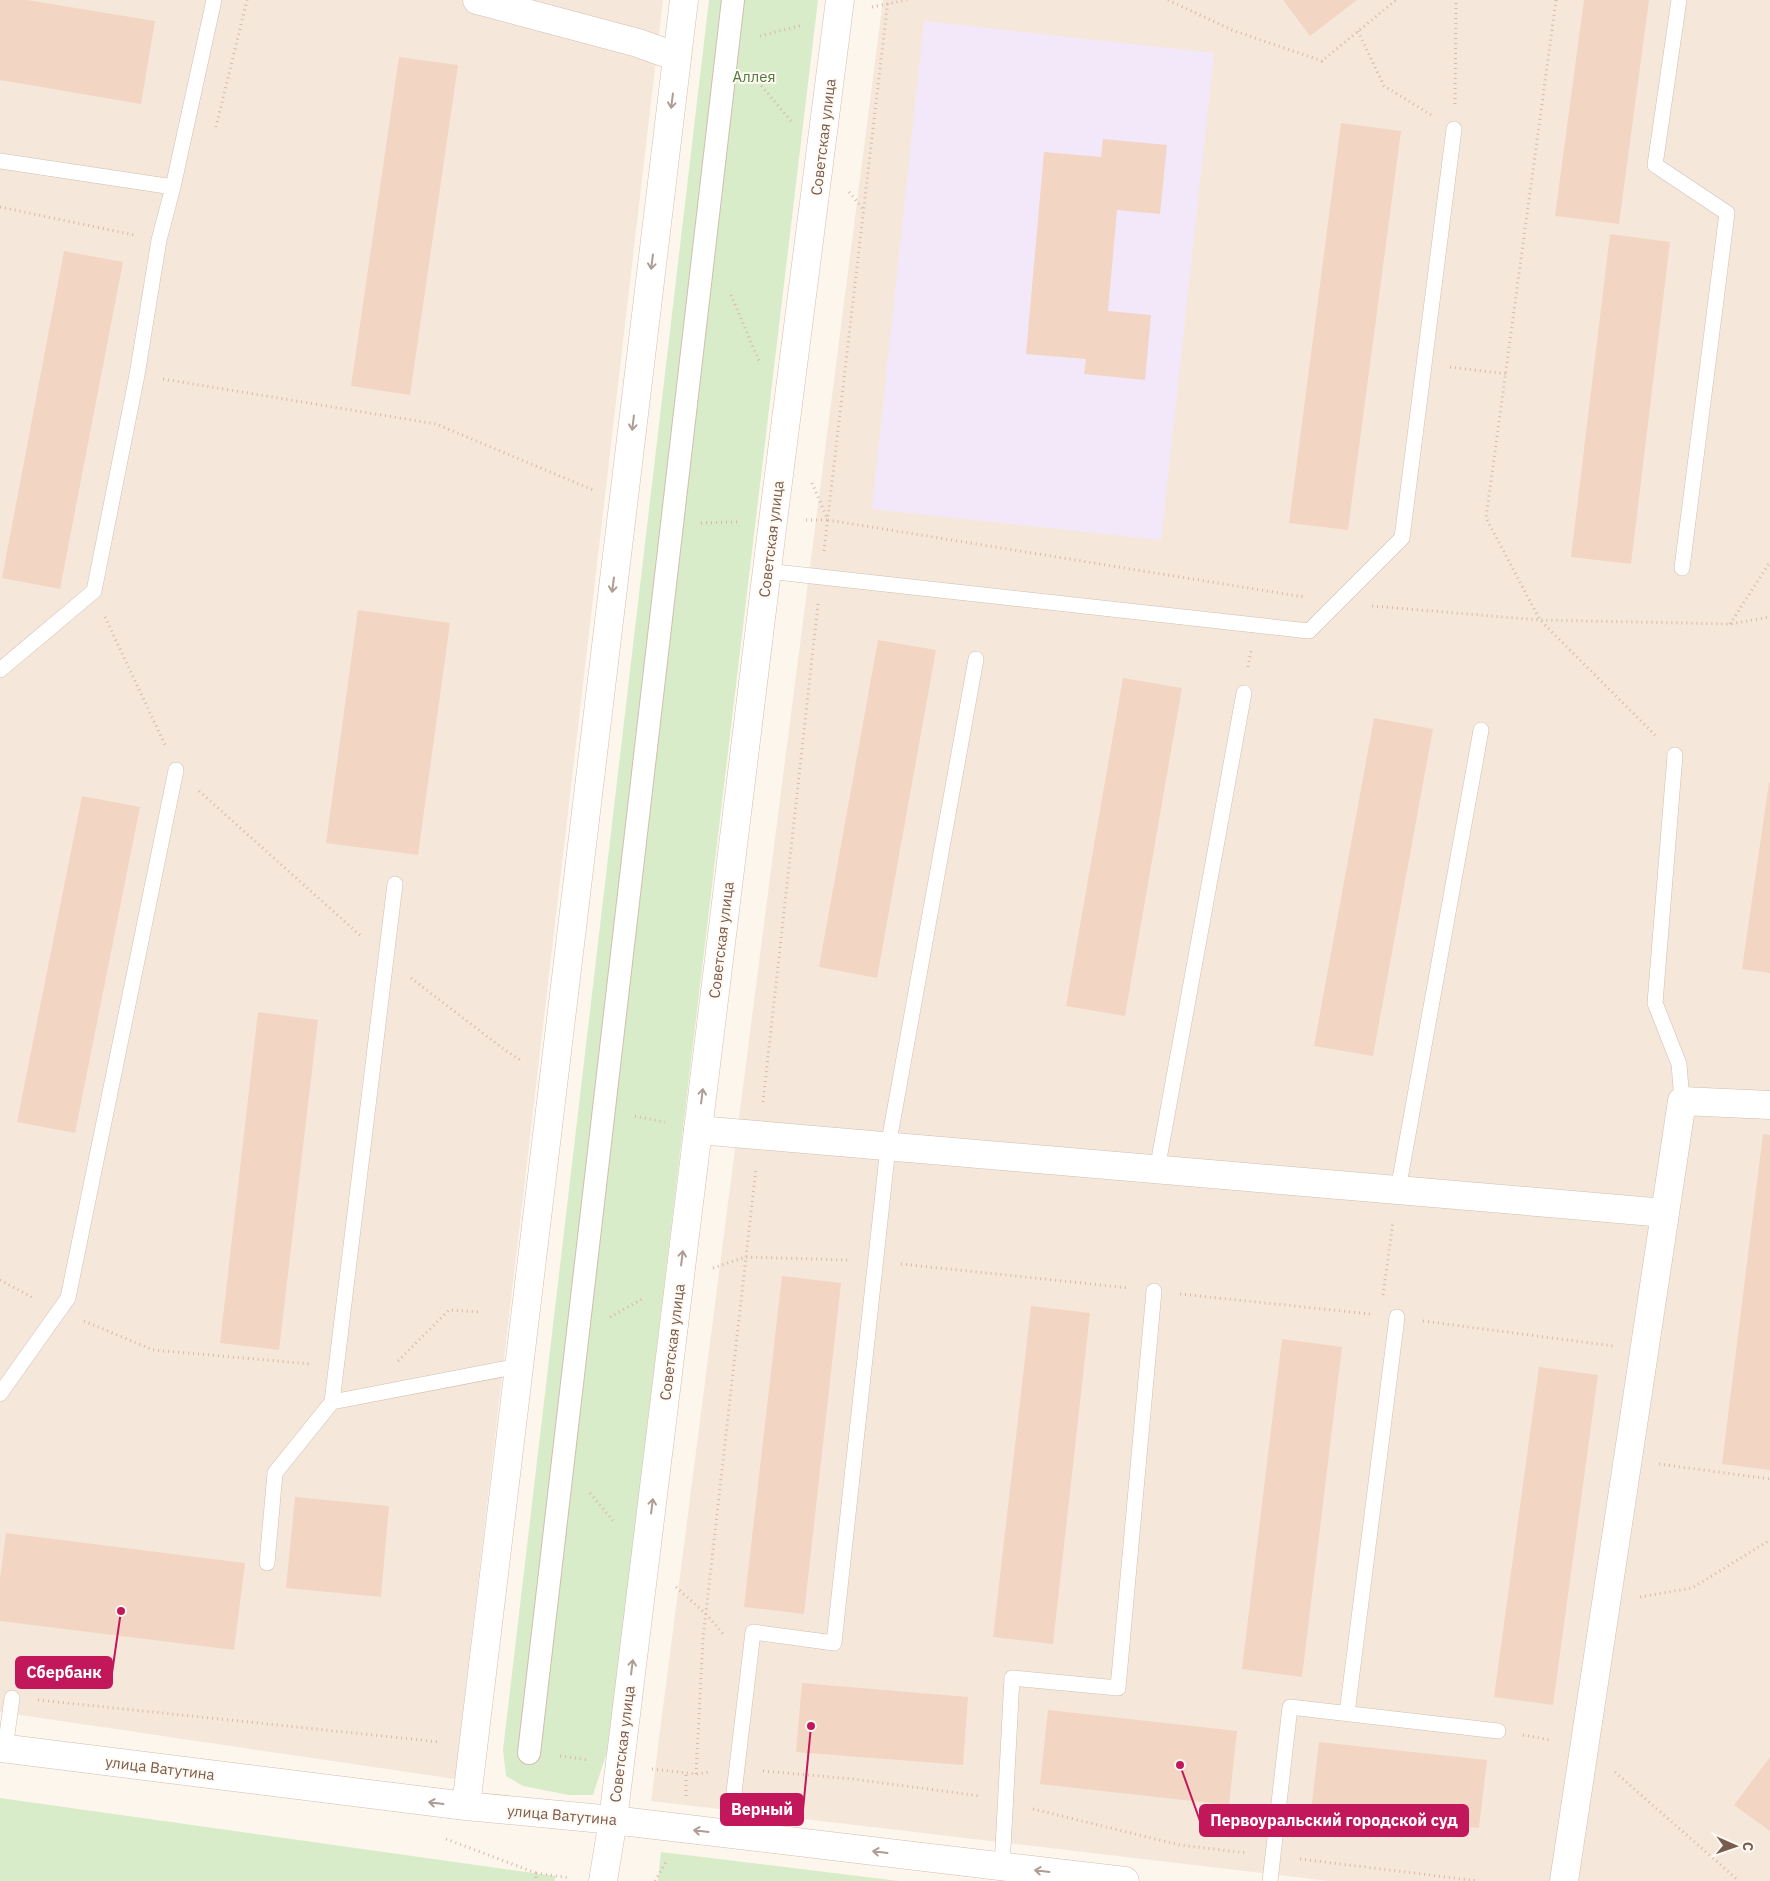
<svg xmlns="http://www.w3.org/2000/svg" width="1770" height="1881" font-family="'IBM Plex Sans',sans-serif">
	<rect width="100%" height="100%" fill="#fdf6ec"/>
	<!-- residential -->
	<path fill="#f5e8da" d="M0 0H663L455 1779 0 1712Z
		M883 0H1770V1881H1329L651 1801Z"/>
	<!-- education -->
	<path fill="#f3e8fa" d="M924 21 1214 53 1161 540 872 509Z"/>
	<!-- green -->
	<path fill="#d8ecc9" d="M709 0H818L609 1746 593 1795H569L523 1786 506 1776 503 1750Z
		M0 1798 555 1876V1881H0Z
		M661 1852 899 1881H658Z"/>
	<!-- building -->
	<path fill="#f3d5c3" d="M0 0H27L155 21 141 104 0 80Z
		M1283 0H1357L1310 36Z
		M1584 0H1649L1619 224 1555 216Z
		M399 57 458 65 410 395 351 386Z
		M1341 123 1401 131 1348 530 1289 523Z
		M1103 139 1167 145 1160 214 1117 210 1108 311 1151 315 1145 380 1084 374 1086 359 1026 354 1044 152 1101 157Z
		M1610 234 1670 242 1631 564 1571 557Z
		M64 251 123 262 60 589 2 578Z
		M358 610 450 623 418 855 326 843Z
		M878 640 936 650 877 978 819 967Z
		M1123 678 1182 688 1125 1016 1066 1006Z
		M1374 718 1433 729 1373 1056 1314 1046Z
		M1769 782H1770V973L1742 969Z
		M82 796 140 807 75 1133 17 1122Z
		M258 1012 318 1020 279 1350 220 1343Z
		M1763 1134 1770 1135V1470L1722 1464Z
		M782 1276 841 1283 804 1614 744 1607Z
		M1031 1306 1090 1313 1053 1644 993 1637Z
		M1282 1339 1342 1347 1302 1677 1242 1669Z
		M1539 1367 1598 1375 1553 1705 1494 1697Z
		M295 1497 389 1506 381 1597 286 1588Z
		M6 1533 245 1563 234 1650 0 1621V1579Z
		M802 1683 968 1697 963 1765 796 1752Z
		M1048 1710 1237 1731 1229 1805 1040 1784Z
		M1319 1742 1487 1760 1479 1828 1311 1811Z
		M1770 1757V1831L1734 1805Z"/>
	<g fill="none" stroke-linecap="round" stroke-linejoin="round">
		<defs>
			<path id="service" d="M1679 0 1655 165 1727 213 1682 568
				M0 161 173 187 214 0
				M767 571 1309 631 1402 538 1454 129
				M0 670 94 591 137 375 159 240 173 187
				M1675 755 1655 1003 1679 1064 1682 1101
				M1157 1170 1244 693
				M1398 1190 1481 730
				M0 1394 68 1298 176 770
				M332 1402 395 884
				M267 1563 275 1473 332 1402 519 1366
				M1347 1713 1397 1317
				M5 1749 12 1698
				M729 1835 753 1632 834 1643 888 1147 976 659
				M1002 1867 1012 1678 1118 1688 1154 1291
				M1270 1881 1290 1707 1498 1731"/>
			<path id="pedestrian" d="M529 1753 733 0"/>
			<path id="minor" d="M477 0 638 43 677 57
				M698 1130 1665 1213
				M1564 1881 1682 1101 1770 1105"/>
			<path id="tertiary" d="M0 1748 466 1806 613 1820 1125 1881
				M466 1806 684 0
				M603 1881 613 1820 773 521 840 0"/>
		</defs>
		<!-- service casing -->
		<use href="#service" stroke="#d1beb0" stroke-width="16"/>
		<!-- pedestrian casing -->
		<use href="#pedestrian" stroke="#d1beb0" stroke-width="24"/>
		<!-- minor casing -->
		<use href="#minor" stroke="#d1beb0" stroke-width="29"/>
		<!-- tertiary casing -->
		<use href="#tertiary" stroke="#d1beb0" stroke-width="29"/>
		<!-- path -->
		<path stroke="#d9b8a5" stroke-width="3" stroke-dasharray="1 4" stroke-linecap="butt" d="M1168 0 1232 30 1322 61 1396 0
			M1556 0 1486 518 1540 620 1656 736
			M872 7 907 0
			M1358 31 1384 86 1433 116
			M760 36 803 25
			M755 78 791 121
			M1455 104 1456 0
			M216 127 247 0
			M849 192 864 210
			M0 207 134 235
			M731 295 759 361
			M1450 367 1506 374
			M163 379 436 424 593 490
			M812 483 828 520 1304 597
			M806 520H828
			M701 523 740 522
			M824 551 888 0
			M1372 606 1540 620 1730 624 1770 617
			M105 617 166 747
			M1730 624 1770 562
			M1248 667 1251 651
			M199 791 362 937
			M411 978 506 1051 522 1061
			M763 1102 818 604
			M635 1116 665 1122
			M901 1264 1129 1288
			M713 1268 746 1257 848 1260
			M0 1280 35 1299
			M1180 1294 1370 1314
			M1383 1295 1393 1222
			M610 1317 644 1298
			M84 1321 153 1350 311 1364
			M1423 1321 1613 1346
			M398 1361 449 1310 479 1312
			M1659 1464 1770 1479
			M590 1493 615 1523
			M676 1587 707 1615 724 1635
			M1640 1597 1692 1588 1770 1540
			M38 1700 440 1742
			M1523 1735 1551 1740
			M560 1756 588 1760
			M652 1769 696 1774 710 1772
			M763 1771 853 1779 980 1796
			M1615 1772 1739 1881
			M696 1774 703 1639 756 1168
			M686 1796V1773
			M1033 1809 1180 1845 1247 1853
			M446 1839 536 1873V1881
			M1300 1859 1478 1881
			M536 1873 570 1878
			M655 1881 667 1860"/>
		<!-- service -->
		<use href="#service" stroke="#fff" stroke-width="15"/>
		<!-- pedestrian -->
		<use href="#pedestrian" stroke="#fff" stroke-width="22"/>
		<!-- minor -->
		<use href="#minor" stroke="#fff" stroke-width="28"/>
		<!-- tertiary -->
		<use href="#tertiary" stroke="#fff" stroke-width="28"/>
	</g>
	<!-- one-way arrows -->
	<defs><path id="oneway-shaft" d="M-6 0H5M1.5-3L5.5 0L1.5 3" fill="none" stroke-width="1.6" stroke-linecap="round" stroke-linejoin="round" transform="scale(1.25)"/></defs>
	<g stroke="#af9d94">
		<use href="#oneway-shaft" transform="translate(672 101) rotate(97)"/>
		<use href="#oneway-shaft" transform="translate(652 262) rotate(97)"/>
		<use href="#oneway-shaft" transform="translate(633 423) rotate(97)"/>
		<use href="#oneway-shaft" transform="translate(613 585) rotate(97)"/>
		<use href="#oneway-shaft" transform="translate(702 1096) rotate(-83)"/>
		<use href="#oneway-shaft" transform="translate(682 1258) rotate(-83)"/>
		<use href="#oneway-shaft" transform="translate(652 1506) rotate(-83)"/>
		<use href="#oneway-shaft" transform="translate(632 1667) rotate(-83)"/>
		<use href="#oneway-shaft" transform="translate(436 1803) rotate(-173)"/>
		<use href="#oneway-shaft" transform="translate(701 1831) rotate(-173)"/>
		<use href="#oneway-shaft" transform="translate(880 1852) rotate(-173)"/>
		<use href="#oneway-shaft" transform="translate(1042 1871) rotate(-173)"/>
	</g>
	<g text-anchor="middle" dominant-baseline="central" stroke-width="4" stroke-linejoin="round" paint-order="stroke">
		<!-- park labels -->
		<g font-size="15" fill="#537a41" stroke="#fffaf3">
			<text x="754" y="76">Аллея</text>
		</g>
		<!-- street labels -->
		<g font-size="15" fill="#7a5c4d" stroke="#fffaf3">
			<text transform="translate(823 137) rotate(-83)">Советская улица</text>
			<text transform="translate(771 539) rotate(-83)">Советская улица</text>
			<text transform="translate(721 940) rotate(-83)">Советская улица</text>
			<text transform="translate(672 1342) rotate(-83)">Советская улица</text>
			<text transform="translate(622 1744) rotate(-83)">Советская улица</text>
			<text transform="translate(160 1768) rotate(7)">улица Ватутина</text>
			<text transform="translate(562 1815) rotate(5)">улица Ватутина</text>
		</g>
	</g>
	<!-- callouts -->
	<path fill="none" stroke="#c2185b" stroke-width="2" d="M121 1611L112 1673M811 1726L803 1810M1180 1765L1200 1821"/>
	<g fill="#c2185b" stroke="#fffaf3" stroke-width="2">
		<circle cx="121" cy="1611" r="5"/>
		<circle cx="811" cy="1726" r="5"/>
		<circle cx="1180" cy="1765" r="5"/>
	</g>
	<g fill="#c2185b" stroke="#c2185b" stroke-width="2">
		<rect x="16" y="1657" width="96" height="31" rx="5"/>
		<rect x="721" y="1794" width="82" height="31" rx="5"/>
		<rect x="1200" y="1805" width="268" height="31" rx="5"/>
	</g>
	<g font-size="16" text-anchor="middle" font-weight="bold" fill="#fff">
		<text x="64" y="1678">Сбербанк</text>
		<text x="762" y="1815">Верный</text>
		<text x="1334" y="1826">Первоуральский городской суд</text>
	</g>
	<!-- north arrow -->
	<g transform="translate(1735 1846) rotate(92)" stroke="#fffaf3" stroke-width="4" paint-order="stroke">
	<path d="M0-4L9 19L0 12L-9 19Z" fill="#7a5c4d"/>
	<text y="-8" font-size="14" font-weight="bold" text-anchor="middle" fill="#7a5c4d">С</text>
	</g>
</svg>
